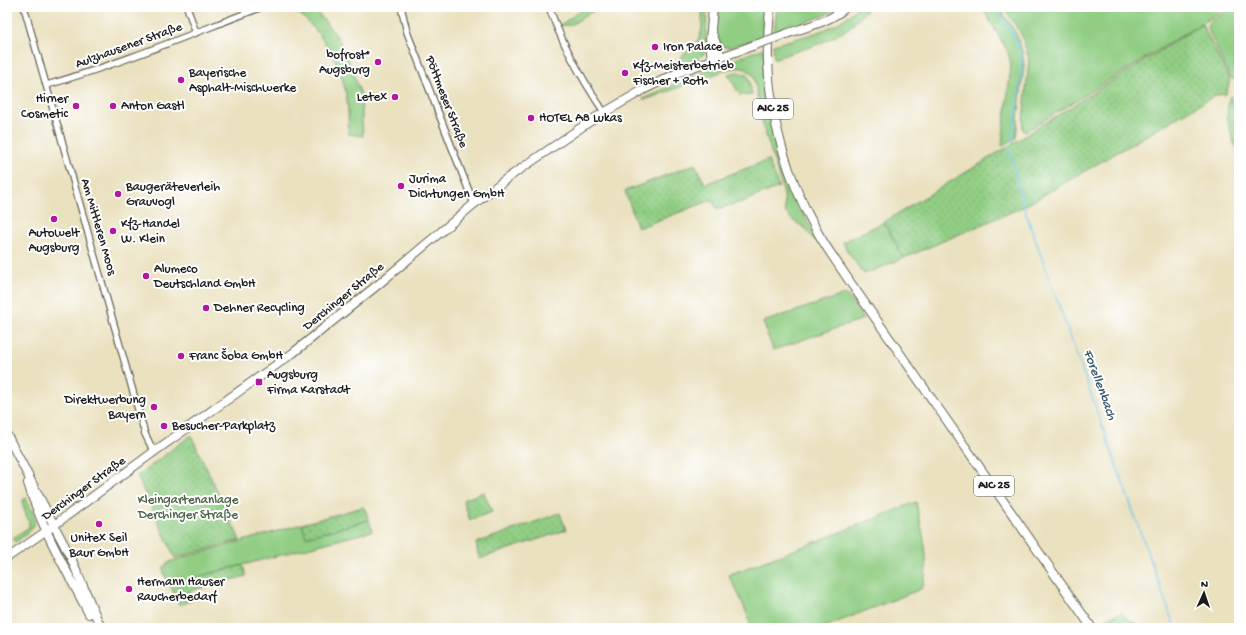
<svg xmlns="http://www.w3.org/2000/svg" width="1246" height="635" font-family="'Gochi Hand',sans-serif">
	<defs>
		<pattern id="garden-dots" width="8" height="8" patternUnits="userSpaceOnUse"><rect width="8" height="8" fill="#91ce84"/><path d="M2 2h.1M6 6h.1" fill="none" stroke="#7cb071" stroke-width="1.8" stroke-linecap="round"/></pattern>
	</defs>
	<rect width="100%" height="100%" fill="#fff"/>
	<filter id="ink" filterUnits="userSpaceOnUse"><feTurbulence type="fractalNoise" baseFrequency=".025" numOctaves="2"/><feDisplacementMap in="SourceGraphic" scale="8" xChannelSelector="R" yChannelSelector="G"/><feConvolveMatrix kernelMatrix="1 2 1 2 8 2 1 2 1" color-interpolation-filters="sRGB"/></filter>
	<filter id="wash" filterUnits="userSpaceOnUse"><feTurbulence type="fractalNoise" baseFrequency=".012" numOctaves="4" result="noise"/><feDisplacementMap in="SourceGraphic" scale="16" xChannelSelector="R" yChannelSelector="G"/><feGaussianBlur stdDeviation="0.9" result="paint"/><feColorMatrix in="noise" values="0 0 0 0 0 0 0 0 0 0 0 0 0 0 0 0 0 1.4 0 .05"/><feComposite in="paint" operator="in"/></filter>
	<g filter="url(#wash)">
		<rect width="100%" height="100%" fill="#eae1bf"/>
		<!-- green -->
		<path fill="#91ce84" stroke="#567550" d="M292 7H313L336 35 347 55 361 95 363 136 348 134C350 99 343 64 320 36 312 25 302 16 292 7Z
			M585 7H599L571 25 559 26Z
			M702 7H707L706 50C702 60 687 63 677 66H676L675 63 677 61C701 39 703 40 702 7Z
			M716 7H763L762 27 763 37 731 47H724C713 37 715 20 716 7Z
			M777 7H840L823 16 774 33Z
			M857 7H868C851 32 829 41 801 50 792 53 782 55 774 60L773 45C800 37 840 30 857 7Z
			M982 7H999L1017 35 1022 51 1024 65 1016 138 1002 146 1011 64 1008 52Z
			M1004 7H1228L1025 132 1022 128 1023 122 1029 59 1022 36Z
			M1233 7H1239V77L1236 80 1230 77 1207 27 1209 22Z
			M764 48C765 65 765 81 767 97 773 147 791 195 817 238L815 241 805 228 792 220 785 212 784 194 762 122 754 77C748 67 740 67 729 69L653 97 647 99H643L687 78Z
			M737 72 747 75 749 79 752 95H740L728 74Z
			M1230 96 1239 122V147L1235 146C1229 127 1224 117 1230 96Z
			M884 222 904 258 864 274 847 251 843 242Z
			M846 294 863 319 773 350 763 322Z
			M26 498C38 524 40 526 15 542L13 538 29 527C30 517 21 510 23 500Z
			M916 502C921 529 933 562 921 589L822 628H751C746 608 738 592 728 575L823 539Z
			M369 520 372 531 170 584C164 574 158 567 172 561L302 524 306 537Z
			M1122 612 1126 618 1139 625 1141 628H1111L1105 619Z"/>
		<!-- garden -->
		<path fill="url(#garden-dots)" stroke="#567550" d="M1202 24 1230 80 1226 94 1216 95 1023 207 904 258 884 222 1009 146Z
			M768 160 779 187 745 201 717 209 712 200 638 228 625 191 695 164 705 184Z
			M191 435 240 540 175 558 137 476Z
			M484 492 492 512 470 520 463 500Z
			M363 507 365 509 369 520 306 537 302 524Z
			M560 513 566 530 479 559 476 543Z
			M243 565 246 576 190 591 192 600 179 605 170 584Z"/>
		<g fill="none" stroke-linecap="round" stroke-linejoin="round">
			<!-- stream -->
			<path stroke="#71c0ec" stroke-width="1.5" d="M996 7 1015 38 1022 59V72L1012 140
				M1009 148 1024 208 1175 628"/>
		</g>
	</g>
	<g filter="url(#ink)">
		<g fill="none" stroke-linecap="round" stroke-linejoin="round">
			<defs>
				<path id="minor" d="M24 7 145 434 151 446 155 451
					M187 7 196 33
					M401 7 407 32 474 204
					M549 7C562 44 582 79 604 112
					M47 85C120 64 191 34 262 7"/>
				<path id="tertiary" d="M7 558 46 531"/>
				<path id="secondary" d="M786 34C805 27 831 22 846 7
					M7 435 71 558 101 628
					M28 483C42 530 67 571 89 614
					M46 531 155 451 293 353 380 283 474 204 506 179 595 118 643 90 679 72 752 46"/>
				<path id="primary" d="M770 7C769 25 767 44 768 62 770 120 788 180 817 231 826 248 839 265 850 282L1092 628
					M712 33 721 57
					M712 60 710 41 713 7"/>
			</defs>
			<!-- minor casing -->
			<use href="#minor" stroke="#646155" stroke-width="8"/>
			<!-- tertiary casing -->
			<use href="#tertiary" stroke="#646155" stroke-width="9"/>
			<!-- secondary casing -->
			<use href="#secondary" stroke="#646155" stroke-width="10"/>
			<!-- primary casing -->
			<use href="#primary" stroke="#646155" stroke-width="10"/>
			<!-- minor -->
			<use href="#minor" stroke="#fff" stroke-width="5.5"/>
			<!-- tertiary -->
			<use href="#tertiary" stroke="#fff" stroke-width="7"/>
			<!-- secondary -->
			<use href="#secondary" stroke="#fff" stroke-width="8"/>
			<!-- primary -->
			<use href="#primary" stroke="#fff" stroke-width="8"/>
			<defs>
				<path id="secondary-bridge" d="M752 46 786 34"/>
			</defs>
			<!-- secondary-bridge casing -->
			<use href="#secondary-bridge" stroke="#646155" stroke-width="10" stroke-linecap="butt"/>
			<!-- secondary-bridge -->
			<use href="#secondary-bridge" stroke="#fff" stroke-width="8"/>
		</g>
	</g>
	<!-- markers -->
	<g fill="#b5179e" stroke="#fff" stroke-width="1.5">
		<circle cx="655" cy="47" r="4"/>
		<circle cx="378" cy="62" r="4"/>
		<circle cx="625" cy="73" r="4"/>
		<circle cx="181" cy="80" r="4"/>
		<circle cx="395" cy="97" r="4"/>
		<circle cx="76" cy="106" r="4"/>
		<circle cx="113" cy="106" r="4"/>
		<circle cx="531" cy="118" r="4"/>
		<circle cx="401" cy="186" r="4"/>
		<circle cx="118" cy="194" r="4"/>
		<circle cx="54" cy="219" r="4"/>
		<circle cx="113" cy="231" r="4"/>
		<circle cx="146" cy="276" r="4"/>
		<circle cx="206" cy="308" r="4"/>
		<circle cx="181" cy="356" r="4"/>
		<rect x="255" y="378" width="8" height="8" rx="2"/>
		<circle cx="154" cy="407" r="4"/>
		<circle cx="164" cy="426" r="4"/>
		<circle cx="99" cy="524" r="4"/>
		<circle cx="129" cy="589" r="4"/>
	</g>
	<g text-anchor="middle" dominant-baseline="central" stroke-width="4" stroke-linejoin="round" paint-order="stroke">
		<!-- shield labels -->
		<g fill="#fff" stroke="#606060" stroke-width="1">
			<rect x="753" y="99" width="40" height="20" rx="3"/>
			<rect x="974" y="476" width="40" height="20" rx="3"/>
		</g>
		<g font-size="12" font-weight="bold" fill="#1c1c1c">
			<text x="773" y="109">AIC 25</text>
			<text x="994" y="486">AIC 25</text>
		</g>
		<!-- street labels -->
		<g font-size="13" fill="#1c1c1c" stroke="#fff">
			<text transform="translate(129 46) rotate(-20)">Aulzhausener Straße</text>
			<text transform="translate(446 102) rotate(69)">Pöttmeser Straße</text>
			<text transform="translate(98 227) rotate(74)">Am Mittleren Moos</text>
			<text transform="translate(344 297) rotate(-39)">Derchinger Straße</text>
			<text transform="translate(84 489) rotate(-36)">Derchinger Straße</text>
		</g>
		<!-- poi labels -->
		<g font-size="13" fill="#1c1c1c" stroke="#fff" text-anchor="start">
			<text x="663" y="47">Iron Palace</text>
			<text x="370" y="55" text-anchor="end">bofrost*<tspan x="370" dy="15">Augsburg</tspan></text>
			<text x="633" y="66">Kfz-Meisterbetrieb<tspan x="633" dy="15">Fischer + Roth</tspan></text>
			<text x="189" y="73">Bayerische<tspan x="189" dy="15">Asphalt-Mischwerke</tspan></text>
			<text x="387" y="97" text-anchor="end">Letex</text>
			<text x="68" y="99" text-anchor="end">Hirner<tspan x="68" dy="15">Cosmetic</tspan></text>
			<text x="121" y="106">Anton Gastl</text>
			<text x="539" y="118">HOTEL A8 Lukas</text>
			<text x="409" y="179">Jurima<tspan x="409" dy="15">Dichtungen GmbH</tspan></text>
			<text x="126" y="187">Baugeräteverleih<tspan x="126" dy="15">Grauvogl</tspan></text>
			<text x="121" y="224">Kfz-Handel<tspan x="121" dy="15">W. Klein</tspan></text>
			<text x="54" y="233" text-anchor="middle">Autowelt<tspan x="54" dy="15">Augsburg</tspan></text>
			<text x="154" y="269">Alumeco<tspan x="154" dy="15">Deutschland GmbH</tspan></text>
			<text x="214" y="308">Dehner Recycling</text>
			<text x="189" y="356">Franc Šoba GmbH</text>
			<text x="267" y="375">Augsburg<tspan x="267" dy="15">Firma Karstadt</tspan></text>
			<text x="146" y="400" text-anchor="end">Direktwerbung<tspan x="146" dy="15">Bayern</tspan></text>
			<text x="172" y="426">Besucher-Parkplatz</text>
			<text x="99" y="538" text-anchor="middle">Unitex Seil<tspan x="99" dy="15">Baur GmbH</tspan></text>
			<text x="137" y="582">Hermann Hauser<tspan x="137" dy="15">Raucherbedarf</tspan></text>
		</g>
		<!-- park labels -->
		<g font-size="13" fill="#4b6346" stroke="#fff">
			<text x="188" y="500">Kleingartenanlage<tspan x="188" dy="15">Derchinger Straße</tspan></text>
		</g>
		<!-- water labels -->
		<g font-size="14" font-style="italic" fill="#3e5e6f" stroke="#fff">
			<text transform="translate(1099 385) rotate(70)">Forellenbach</text>
		</g>
	</g>
	<!-- margin -->
	<rect width="1246" height="635" fill="none" stroke="#fff" stroke-width="24"/>
	<!-- north arrow -->
	<g transform="translate(1204 593) rotate(3)" stroke="#ffffff" stroke-width="3" paint-order="stroke">
	<path d="M0-3L7 15L0 10L-7 15Z" fill="#1c1c1c"/>
	<text y="-6" font-size="11" font-weight="bold" text-anchor="middle" fill="#1c1c1c">N</text>
	</g>
</svg>
